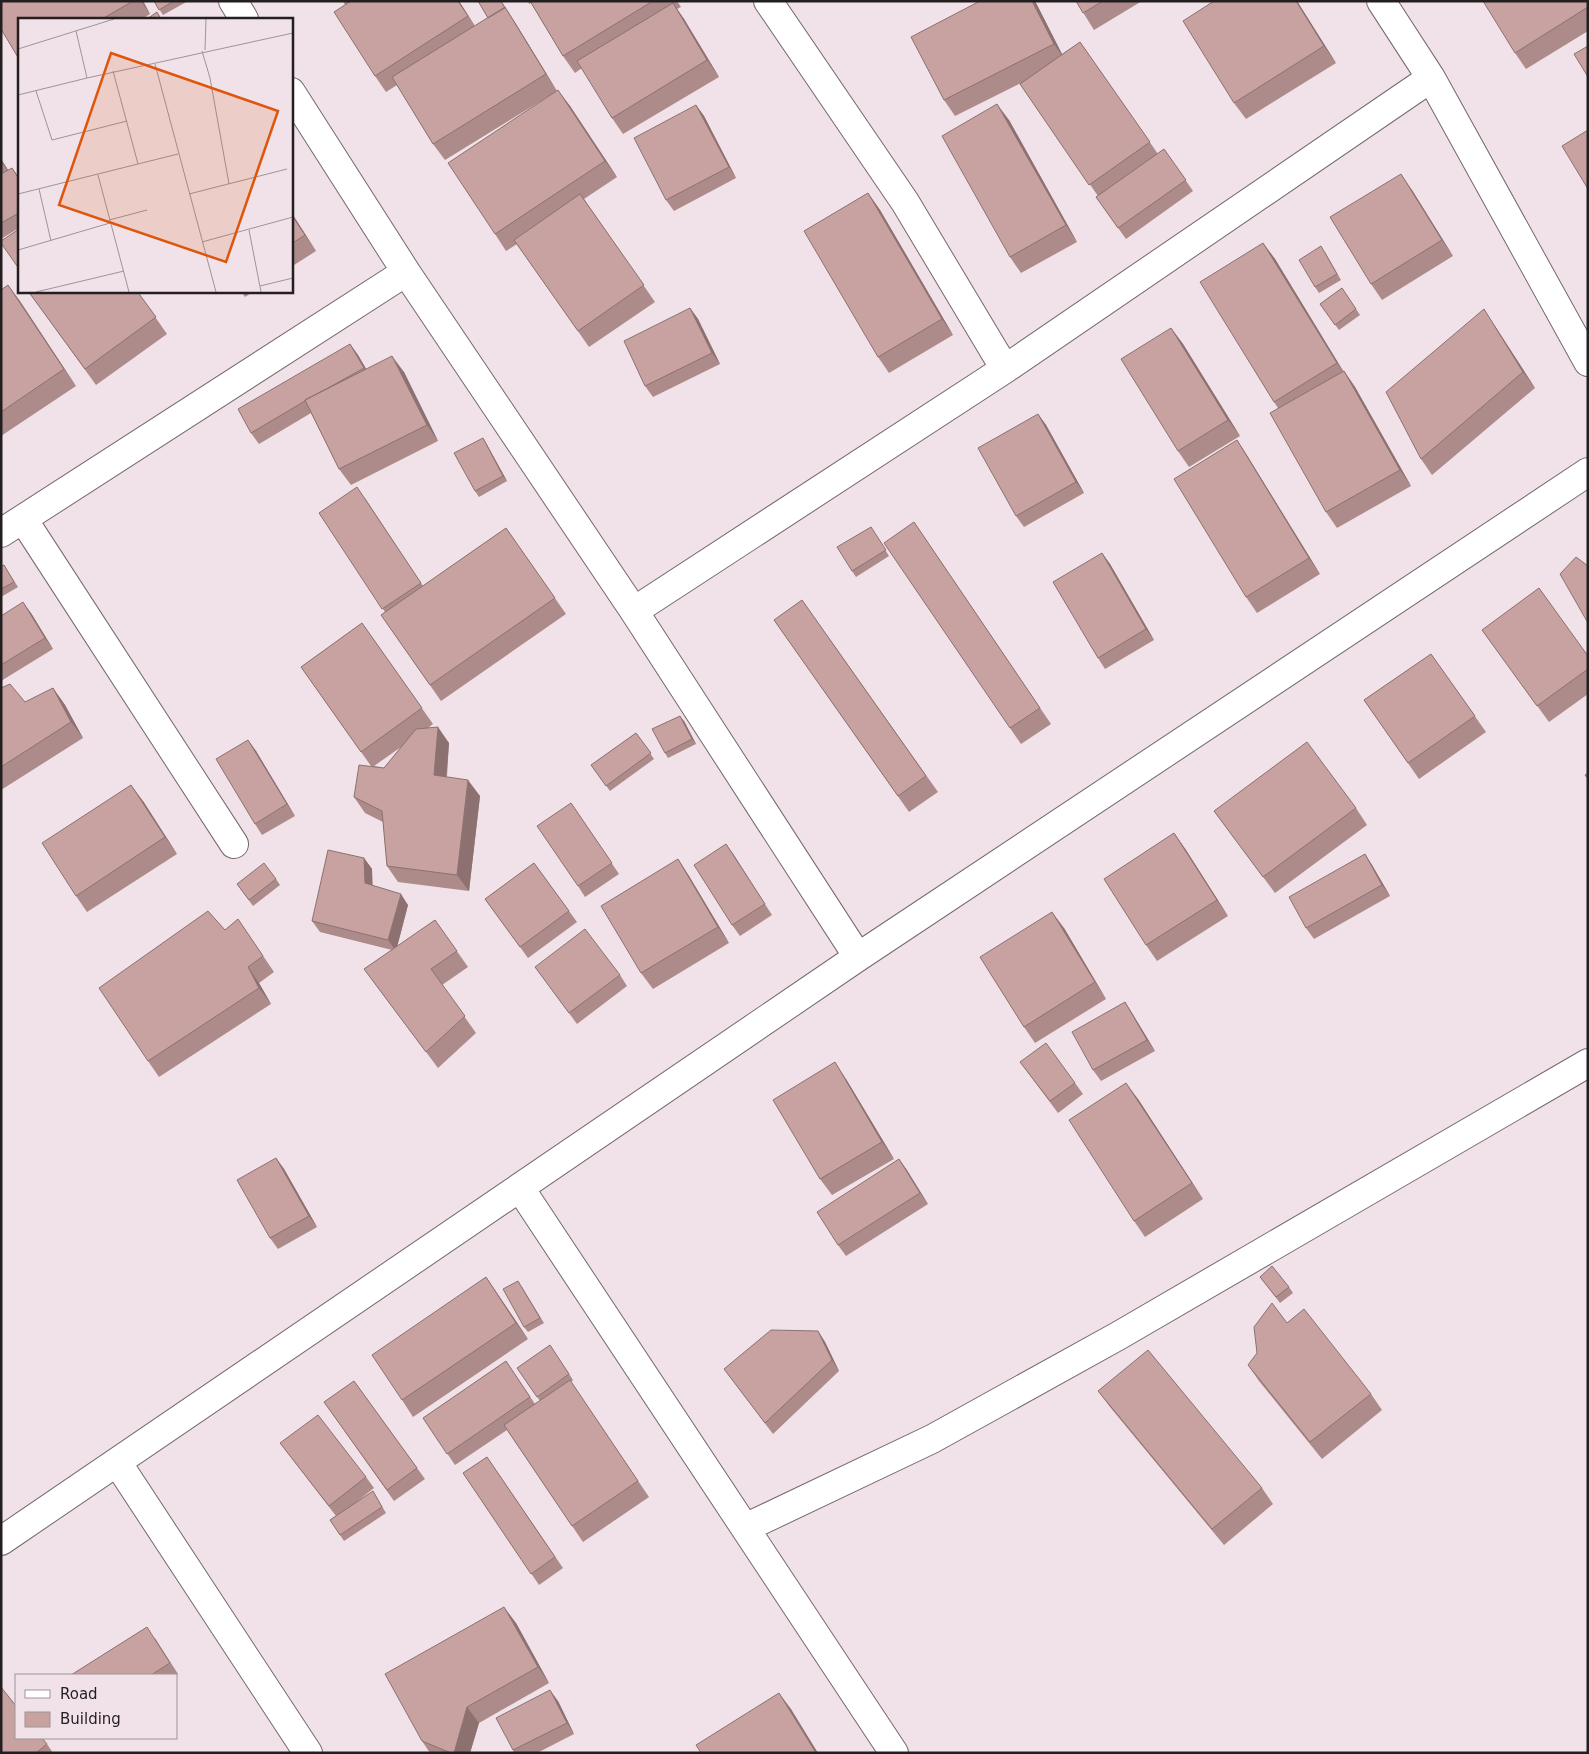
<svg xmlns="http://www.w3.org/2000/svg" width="1589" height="1754" font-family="'DejaVu Sans',sans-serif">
	<rect width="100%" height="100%" fill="#f0e2e8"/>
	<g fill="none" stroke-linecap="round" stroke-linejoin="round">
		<defs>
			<path id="minor" d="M233 1 244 19
				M768 1 905 202 1005 369
				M1381 1 1431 78 1588 362
				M291 92 406 272 634 611 858 957
				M23 519 234 844
				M1 533 406 272
				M634 611 1005 369 1431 78
				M520 1188 894 1753
				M117 1462 308 1753
				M745 1528 932 1439 1118 1336 1588 1063
				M1 1541 858 957 1588 472"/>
		</defs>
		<!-- minor casing -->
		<use href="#minor" stroke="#74686d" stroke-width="30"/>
		<!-- minor -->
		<use href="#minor" stroke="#fff" stroke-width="28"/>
	</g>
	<!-- wall -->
	<path fill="#ac8b8a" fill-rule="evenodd" d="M1 1H143L150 14 142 19H19Z
		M154 1H188L163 15Z
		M343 1H459L475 26 488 18 478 1H501L516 24 557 91 570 106 617 177 584 199 655 302 589 347 517 244 506 251 495 234 557 91 445 160 433 144 397 85 386 92 375 76 345 5Z
		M528 1H677L681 7 677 9 684 19 719 77 623 134 612 118 582 68 575 73 563 56 531 3 529 4Z
		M980 1H1035L1062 54 1080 42 1158 154 1164 149 1193 191 1126 239 1096 197 1098 196 1020 84 1021 83 955 116 944 100Z
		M1076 1H1142L1094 30Z
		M1297 1 1336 63 1246 119 1234 103Z
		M1588 1V31L1526 69 1515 53Z
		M696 105 704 116 736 178 674 211 666 200Z
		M1009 120 1077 242 1021 273 1010 257Z
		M1 159 8 170 12 168 19 177V228L1 239Z
		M1412 190 1453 256 1382 300 1371 284Z
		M868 193 880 210 953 335 889 373 878 357Z
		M291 212 316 251 291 267Z
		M1263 243 1275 259 1343 371H1344L1355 387 1411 486 1337 528 1326 512 1278 408 1274 402Z
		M1325 252 1341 280 1319 293 1315 287Z
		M8 285 76 386 1 436V290Z
		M1342 288 1360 315 1339 330 1320 304Z
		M28 291H137L167 334 96 385Z
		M241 291H254L245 297Z
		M690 308 698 319 720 364 653 397 645 386Z
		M1495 326 1535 388 1432 475 1421 459Z
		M1171 328 1183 344 1240 436 1189 467 1178 451Z
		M350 344 358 355 366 369 404 372 438 441 351 485 339 469 311 413 259 444 251 433Z
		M1038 414 1046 425 1084 493 1024 527 1016 516Z
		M483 438 486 443 507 481 479 497 475 491Z
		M1237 440 1248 457 1320 574 1257 613 1246 597Z
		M365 498 423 586 506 528 566 614 441 701 381 615 385 612 319 513Z
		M914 522 1051 724 1021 744 1010 728Z
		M871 527 889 556 856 577 852 571Z
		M1102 553 1110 564 1154 640 1105 669 1098 658Z
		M4 565 18 587 1 597V566Z
		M802 600 938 792 909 812 774 620Z
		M31 613 53 649 1 681V616Z
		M362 623 433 724 428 728 449 743 447 777 480 796 469 891 398 882 387 866 383 822 365 813 354 797 371 766 301 667ZM401 747 384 768 374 766Z
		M1482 630 1588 656V694L1549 722Z
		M1431 654 1486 732 1419 779 1364 700Z
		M1 688 25 702 53 688 65 705 83 738 1 790Z
		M684 721 696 744 668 758 665 753Z
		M636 733 654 759 610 791 591 765Z
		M248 740 256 751 295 816 262 835 255 824Z
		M143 801 177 854 87 912 76 896Z
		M571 803 619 874 585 897 578 886Z
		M1356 808 1367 825 1275 893 1214 811Z
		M1174 833 1186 850 1228 916 1157 961 1146 945Z
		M726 844 772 915 740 936 732 925Z
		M1365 854 1372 865 1390 896 1314 939 1306 928Z
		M364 858 372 869V885L408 905 397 947 435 920 468 967 442 985 476 1033 438 1068 364 969 392 950 320 932 312 921Z
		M678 859 689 876 729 943 653 989 641 973Z
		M534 863 577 922 528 958 485 899Z
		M276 879 280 885 253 906 237 884Z
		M238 919 274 972 259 983 271 1004 159 1077 148 1061 225 930Z
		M1064 928 1106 999 1035 1043 1024 1027Z
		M535 967 620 975 627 986 577 1024Z
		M1125 1002 1132 1013 1155 1051 1101 1081 1093 1070Z
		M1020 1062 1075 1083 1083 1094 1058 1113Z
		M846 1079 894 1159 832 1195 820 1179Z
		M1138 1099 1203 1199 1145 1237 1134 1221Z
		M276 1158 284 1169 317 1227 278 1249 270 1238Z
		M899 1159 928 1204 846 1256 838 1245Z
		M486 1277 528 1339 413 1417 402 1400Z
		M1260 1277 1289 1287 1293 1293 1280 1303Z
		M522 1287 544 1323 528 1332 524 1327Z
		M1287 1323 1371 1394 1382 1410 1322 1459 1259 1381 1248 1365Z
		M818 1331 825 1342 839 1371 773 1434 724 1369Z
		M550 1345 573 1380 571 1382 649 1497 583 1542 507 1430 455 1465 423 1418 506 1361 535 1404 540 1401 517 1368Z
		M354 1381 425 1479 394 1501 324 1402Z
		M1098 1391 1262 1488 1273 1504 1224 1545 1110 1407Z
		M280 1443 366 1477 374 1488 354 1504 373 1491 386 1513 344 1541 330 1520 336 1516Z
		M487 1457 563 1568 539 1585 463 1473Z
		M516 1623 549 1683 479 1723 470 1753H430L422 1741Z
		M155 1638 178 1674 176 1675H71Z
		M558 1701 574 1734 537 1753H514L513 1750Z
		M47 1744 53 1753H1Z"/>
	<!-- shaded-wall -->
	<path fill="#8c7170" d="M141 1H143L150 14Z
		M458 1H459L479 33 468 16Z
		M501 1 516 24 557 91 546 74Z
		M1032 1H1035L1065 60 1054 44Z
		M1296 1H1297L1336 63 1324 46Z
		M673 3 684 19 719 77 707 60Z
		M558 90 570 106 617 177 605 161Z
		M997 104 1009 120 1077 242 1066 225Z
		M696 105 704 116 736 178 729 167Z
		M1 159 10 173 1 162Z
		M1401 174 1412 190 1453 256 1442 240Z
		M868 193 880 210 953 335 942 319Z
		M291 212 316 251 305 235 291 214Z
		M1263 243 1275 259 1348 379 1337 363Z
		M8 285 20 301 76 386 64 369Z
		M690 308 698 319 720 364 712 353Z
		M1484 309 1495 326 1535 388 1523 372Z
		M1171 328 1183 344 1240 436 1228 420Z
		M350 344 358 355 372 379 364 368Z
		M392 356 404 372 438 441 427 425Z
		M1344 371 1355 387 1411 486 1400 470Z
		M1038 414 1046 425 1084 493 1076 482Z
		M483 438 486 443 507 481 503 476Z
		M1237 440 1248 457 1320 574 1309 558Z
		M1102 553 1110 564 1154 640 1146 629Z
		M23 602 31 613 53 649 45 638Z
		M53 688 65 705 83 738 71 722Z
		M680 716 684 721 696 744 692 739Z
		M438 727 449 743 445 792 434 775Z
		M248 740 256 751 295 816 287 804Z
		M468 780 480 796 469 891 457 875Z
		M131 785 143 801 177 854 165 837Z
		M1174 833 1186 850 1228 916 1217 900Z
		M726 844 734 855 772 915 765 904Z
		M1365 854 1372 865 1390 896 1382 885Z
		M364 858 372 869 373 894 365 883Z
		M678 859 689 876 729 943 718 927Z
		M401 894 408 905 396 951 388 940Z
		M1052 912 1064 928 1106 999 1095 982Z
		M248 967 259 983 271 1004 259 988Z
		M1125 1002 1132 1013 1155 1051 1147 1040Z
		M835 1062 846 1079 894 1159 882 1142Z
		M1126 1083 1138 1099 1203 1199 1192 1183Z
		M276 1158 284 1169 317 1227 309 1216Z
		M899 1159 907 1170 928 1204 920 1193Z
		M486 1277 497 1293 528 1339 516 1323Z
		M818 1331 825 1342 839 1371 832 1360Z
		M504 1607 516 1623 549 1683 538 1667Z
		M550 1690 558 1701 574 1734 567 1723Z
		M779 1693 791 1709 818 1753H816Z
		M467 1707 479 1723 470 1753H454Z"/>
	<!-- building -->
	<path fill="#c8a2a0" stroke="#8c7170" d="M1 1H133L102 19H19V59L1 29Z
		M154 1H174L159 10Z
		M351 1H458L468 16 375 76 334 12Z
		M478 1H501L505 8 488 18Z
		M530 1H653L563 56Z
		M980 1H1032L1054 44 944 100 911 37Z
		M1076 1H1103L1083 13Z
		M1214 1H1296L1324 46 1234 103 1183 21Z
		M1483 1H1588V7L1515 53Z
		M673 3 707 60 612 118 577 61Z
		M505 7 546 74 433 144 392 77Z
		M157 12 161 19H147Z
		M1080 42 1150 142 1089 185 1020 84Z
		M1588 46V77L1574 54Z
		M558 90 605 161 495 234 448 163Z
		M997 104 1066 225 1010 257 942 136Z
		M696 105 729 167 666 200 634 138Z
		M1588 130V189L1562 146Z
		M1164 149 1186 180 1118 228 1096 197Z
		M12 168 19 179V213L1 223V174Z
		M1401 174 1442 240 1371 284 1330 217Z
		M868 193 942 319 878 357 804 231Z
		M580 194 644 285 578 331 514 240Z
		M291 214 305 235 291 244Z
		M19 229V265L17 266 1 243V241Z
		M1263 243 1337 363 1274 402 1200 282Z
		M1321 246 1337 274 1315 287 1299 260Z
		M8 285 64 369 1 412V290Z
		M1342 288 1356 309 1335 325 1320 304Z
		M28 291H137L156 317 85 369Z
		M690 308 712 353 645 386 624 341Z
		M1484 309 1523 372 1421 459 1386 392Z
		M1171 328 1228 420 1178 451 1121 359Z
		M350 344 364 368 328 388 305 400V401L251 433 238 409Z
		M392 356 427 425 339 469 305 400Z
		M1344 371 1400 470 1326 512 1270 413Z
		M1038 414 1076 482 1016 516 978 448Z
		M483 438 503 476 475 491 454 453Z
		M1237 440 1309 558 1246 597 1174 479Z
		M357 487 421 583 382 609 319 513Z
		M914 522 1040 708 1010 728 884 543Z
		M871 527 886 550 852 571 837 547Z
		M506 528 555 598 430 685 381 615Z
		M1102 553 1146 629 1098 658 1053 582Z
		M1576 557 1588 566V623L1560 574Z
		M4 565 14 582 1 589V566Z
		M1539 588 1588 656V669L1537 706 1482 630Z
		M802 600 926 776 898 796 774 620Z
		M23 602 45 638 1 665V616Z
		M362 623 422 708 361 752 301 667Z
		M1431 654 1475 716 1408 763 1364 700Z
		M10 684 25 702 53 688 71 722 1 767V688Z
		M680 716 692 739 665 753 652 729Z
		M438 727 434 775 468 780 457 875 387 866 382 811 354 797 359 765 384 768 416 729Z
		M636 733 651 753 606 786 591 765Z
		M248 740 287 804 255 824 216 759Z
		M1307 742 1356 808 1263 877 1214 811Z
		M1588 773V779L1585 775Z
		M131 785 165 837 76 896 42 843Z
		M571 803 612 863 578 886 537 826Z
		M1174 833 1217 900 1146 945 1104 879Z
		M726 844 765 904 732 925 694 865Z
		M328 850 364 858 365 883 401 894 388 940 312 921Z
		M1365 854 1382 885 1306 928 1289 897Z
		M678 859 718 927 641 973 601 906Z
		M264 863 276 879 249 900 237 884Z
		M534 863 569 911 520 947 485 899Z
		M208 911 225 930 238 919 263 956 248 967 259 988 148 1061 99 988Z
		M1052 912 1095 982 1024 1027 980 957Z
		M435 920 457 951 431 969 465 1016 426 1052 364 969Z
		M585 929 620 975 569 1013 535 967Z
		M1125 1002 1147 1040 1093 1070 1072 1032Z
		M1046 1043 1075 1083 1050 1101 1020 1062Z
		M835 1062 882 1142 820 1179 773 1100Z
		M1126 1083 1192 1183 1134 1221 1069 1120Z
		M276 1158 309 1216 270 1238 237 1180Z
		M899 1159 920 1193 838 1245 817 1212Z
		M1272 1266 1289 1287 1276 1297 1260 1277Z
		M486 1277 516 1323 402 1400 372 1355Z
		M518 1281 540 1318 524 1327 503 1289Z
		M1272 1303 1287 1323 1304 1309 1371 1394 1310 1442 1248 1365 1257 1353 1254 1327Z
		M771 1330 818 1331 832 1360 765 1423 724 1369Z
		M550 1345 569 1374 537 1397 517 1368Z
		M1148 1350 1262 1488 1212 1529 1098 1391Z
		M506 1361 530 1397 447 1454 423 1418Z
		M570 1380 638 1481 572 1526 504 1425Z
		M354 1381 417 1468 387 1490 324 1402Z
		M318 1415 366 1477 329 1506 280 1443Z
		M487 1457 555 1557 531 1574 463 1473Z
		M373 1491 382 1507 340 1535 330 1520Z
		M504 1607 538 1667 467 1707 454 1753H451L422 1741 385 1674Z
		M147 1627 170 1663 151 1675H71Z
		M1 1687 16 1706V1738H42L47 1744 36 1753H1Z
		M550 1690 567 1723 513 1750 496 1718Z
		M779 1693 816 1753H701L696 1745Z"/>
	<!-- overview -->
	<g transform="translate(18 18)">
		<rect width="275" height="275" fill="#f0e2e8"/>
		<path fill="none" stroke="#9e9498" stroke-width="1" d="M58 13 69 60 275 15M0 31 96 1M187 32 188 1M184 33 192 60 211 166M137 46 198 274M95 53 120 146M18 73 34 122 109 103M0 77 69 60M80 157 111 274M21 171 33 223M0 176 160 136M171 176 269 151M91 202 129 192M231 212 243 274M184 224 275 199M0 232 92 205M242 268 275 260M18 274 106 253"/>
		<path fill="#de560d" fill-opacity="0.15" stroke="#de560d" stroke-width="2.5" d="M93 35 260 93 208 244 41 187Z"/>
		<rect width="275" height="275" fill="none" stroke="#231e20" stroke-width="2.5"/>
	</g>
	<!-- border -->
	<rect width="1589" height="1754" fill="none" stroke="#231e20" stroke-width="5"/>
	<!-- legend -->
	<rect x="15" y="1674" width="162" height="65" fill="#f0e2e8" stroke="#9e9498"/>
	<rect x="25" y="1690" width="25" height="8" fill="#ffffff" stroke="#9e9498"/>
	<text x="60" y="1699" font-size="15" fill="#231e20">Road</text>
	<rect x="25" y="1712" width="25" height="15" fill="#c8a2a0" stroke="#9e9498"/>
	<text x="60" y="1724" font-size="15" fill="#231e20">Building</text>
</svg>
